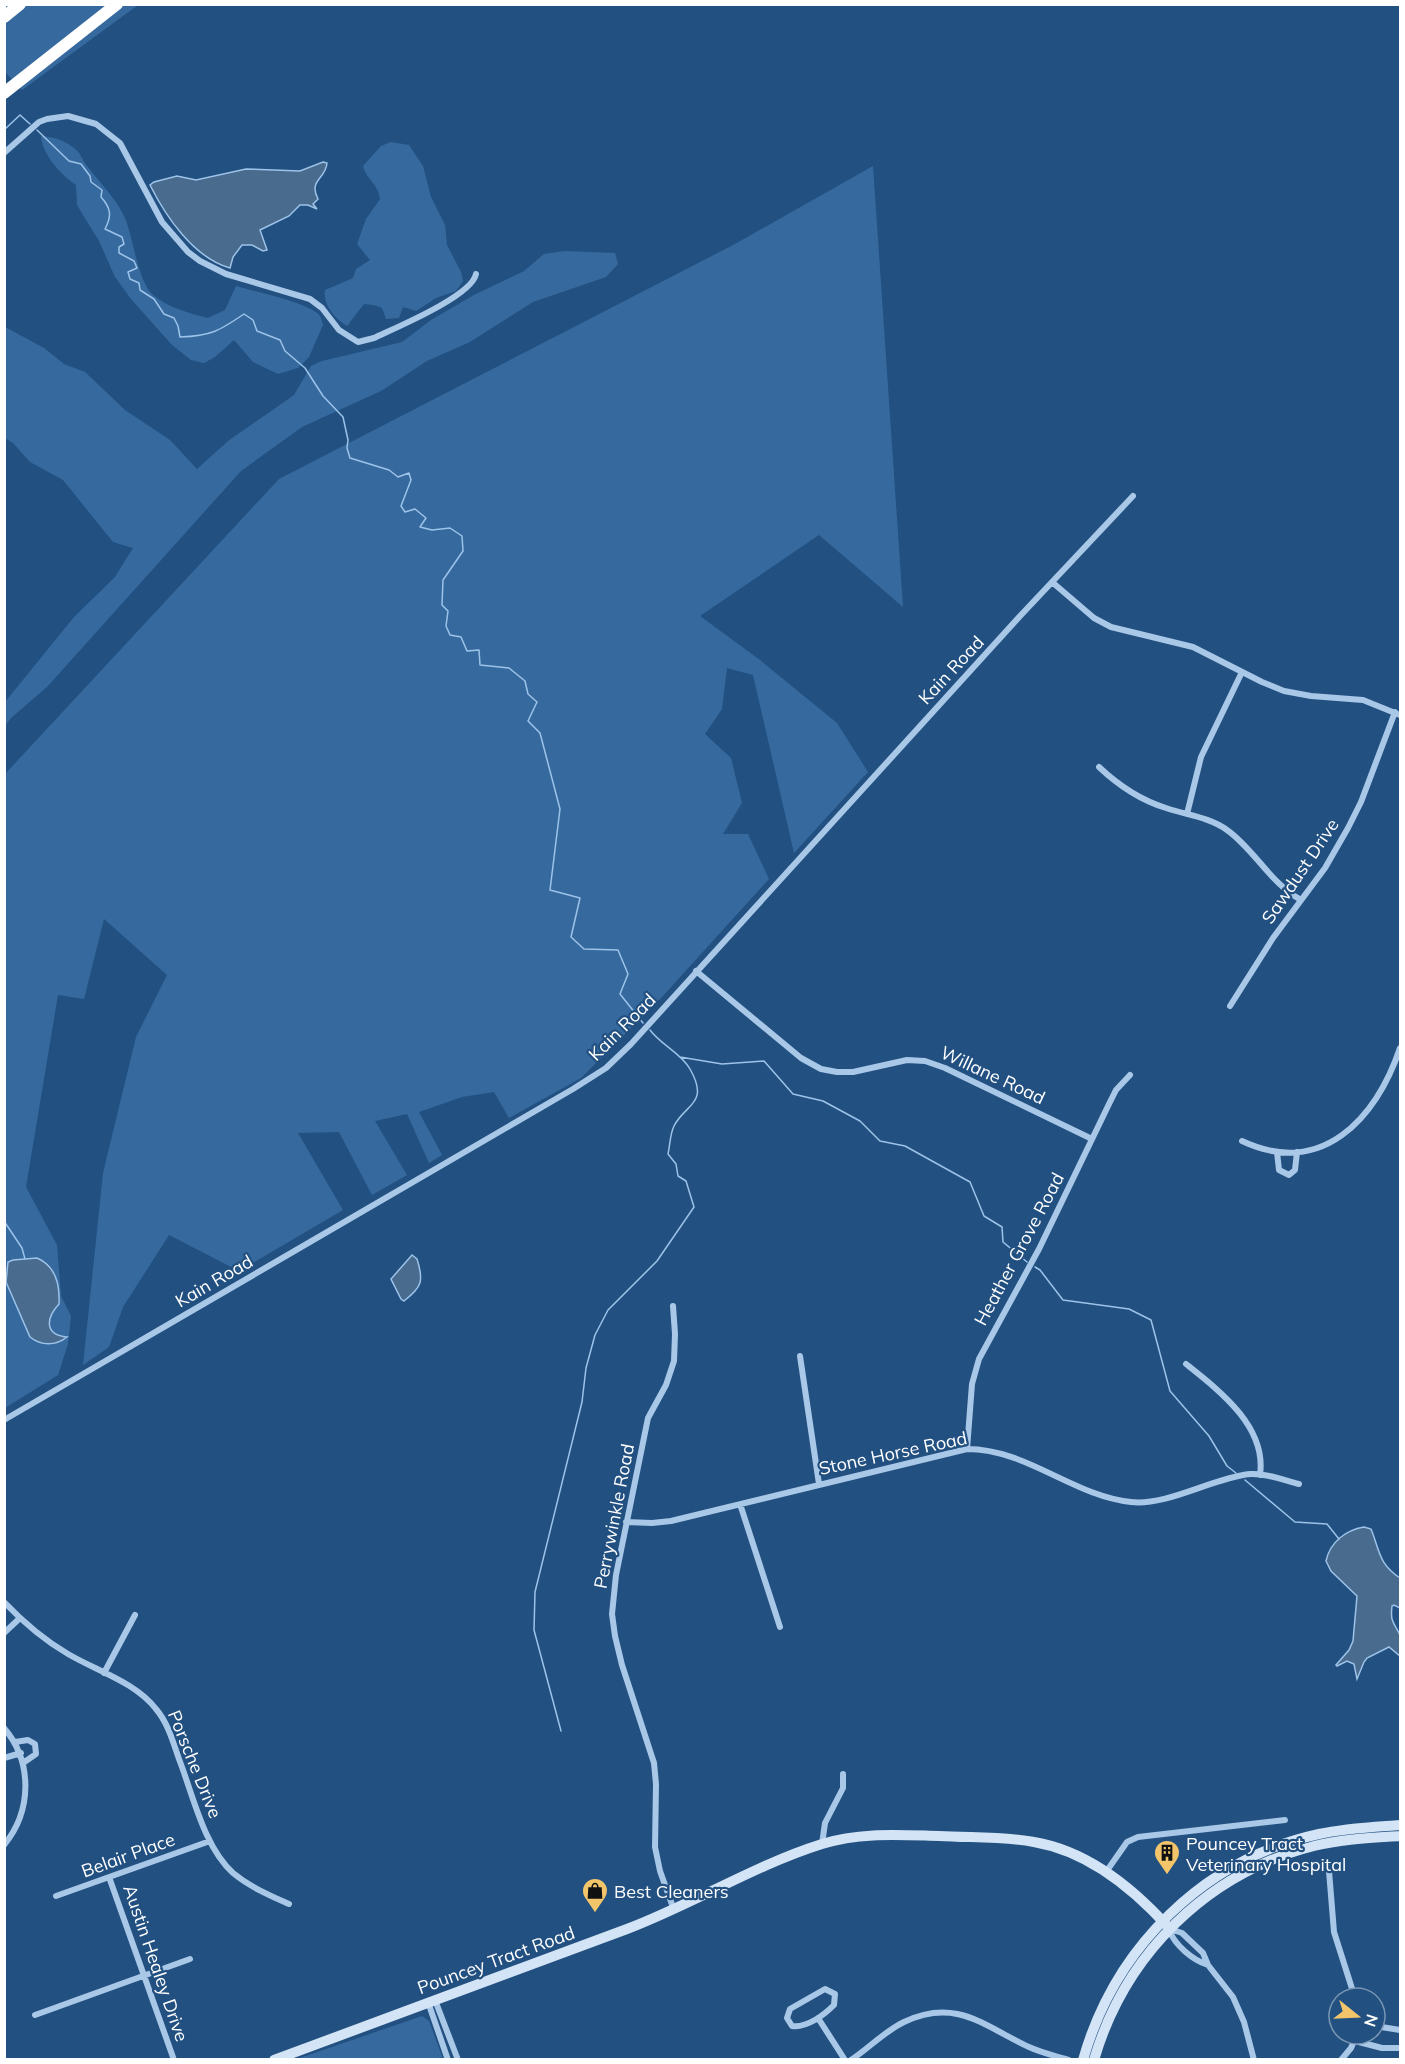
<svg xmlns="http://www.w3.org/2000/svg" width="1405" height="2064" font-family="Mulish,sans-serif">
	<rect width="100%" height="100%" fill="#225081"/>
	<!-- green -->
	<path fill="#366a9f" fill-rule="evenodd" d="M5 5H138L22 90 5 72Z
		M41 136C54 137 64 140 74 148 82 154 81 159 87 166 100 183 116 198 125 218 133 237 138 282 153 295 169 308 189 313 208 318L225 310 236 286C252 291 311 303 320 316 320 316 323 324 323 325L309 357 298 368 278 374 253 362 234 340 215 357 204 363 191 360 172 345 131 299 115 277 99 241 77 205 76 185C61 175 42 154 41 136Z
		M391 142 409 145 423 166 431 197 445 225 447 245 461 272 463 281 456 291 436 298 416 311 403 307 399 318 386 319 382 308 374 305 364 304 347 326C334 318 323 305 325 290L353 278 356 269 370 260 357 244 366 219 380 199C379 185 366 179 363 166L381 146Z
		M873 166 903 607 819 535 700 616 760 660 837 723 868 772 794 853 753 675 727 668 722 709 705 734 731 758 742 803 723 834H748L769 879 662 997 581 1078 509 1118 494 1092 462 1097 419 1112 442 1155 429 1163 407 1114 375 1121 407 1175 372 1195 339 1132 298 1133 343 1210 239 1271 169 1235 123 1307 109 1347 83 1365 103 1173 136 1037 167 975 104 919 84 999 58 995 26 1187 57 1245 61 1296 71 1316 68 1344 58 1375 5 1408V774L279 479 735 244ZM37 1258 45 1261 52 1268C52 1281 54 1294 54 1306 54 1314 47 1321 50 1329 52 1336 60 1336 66 1337H30Z
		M565 251 615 253 618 264 606 277 533 302 470 342 427 361 381 391 302 427 241 471 47 687 11 718 5 726V702L74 617 115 577 133 548 113 542 63 480 30 462 13 443 5 438V327L44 348 64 364 85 372 125 410 170 440 197 469 228 441 294 395 311 366 322 361 402 342 431 320 474 295 524 271 544 254Z
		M422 2016 429 2021 443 2059H297Z"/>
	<!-- water -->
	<path fill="#496b8e" stroke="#9dc3e9" stroke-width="1.5" d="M323 162 327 163C326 179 308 180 318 199L313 204 317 209 308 205H300L289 216 260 230 267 250 263 251 252 245H242L233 257 230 268C194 258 166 217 150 185L154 182 177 176 196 180 246 169 300 171Z
		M412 1255 417 1259C424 1281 422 1287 404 1301L401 1299 391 1279Z
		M37 1258C56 1266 60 1285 59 1304 46 1318 44 1335 67 1337 56 1346 41 1346 30 1337L6 1282 8 1262 13 1260Z
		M1364 1527 1371 1529C1380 1551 1378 1563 1400 1578V1608L1394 1605 1392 1606C1390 1623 1394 1622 1400 1635 1402 1640 1401 1650 1400 1656L1389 1647 1367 1658 1364 1662 1357 1679 1354 1664 1347 1661 1337 1666 1336 1665 1349 1650 1353 1641 1357 1596 1331 1571 1326 1561C1330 1542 1346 1530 1364 1527Z"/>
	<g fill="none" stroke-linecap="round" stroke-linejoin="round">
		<!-- stream -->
		<path stroke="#9dc3e9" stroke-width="1.5" d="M4 130 20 115 30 124
			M37 130 69 161 81 164 90 176 91 182 102 190 101 197C111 208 112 216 105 229L122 237 124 244 119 247V253L134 261 137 268 128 272 130 279 139 283 140 290 154 299 164 314 174 318 178 326 180 337C211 336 219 331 244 314L253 320 257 331 280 340 285 351 305 368 323 396 343 417 348 440 347 448 350 458 389 470 398 477 409 473 411 480 401 506 405 512 415 509 426 518 420 527 432 530 450 528 462 536 463 551 443 580 442 605 448 611 446 626 450 635 461 637 467 651 479 650 480 665 509 668 525 681 528 694 537 702 528 721 540 733 560 809 550 890 580 898 571 937 584 949 618 950 628 974 620 994 643 1023
			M680 1057 722 1064 764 1061 793 1094 823 1101 860 1121 880 1141 905 1146 970 1182 984 1216 1002 1227 1003 1242 1027 1262
			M4 1221 22 1248 25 1259
			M1035 1267 1040 1270 1063 1300 1129 1309 1151 1320 1170 1391 1209 1436 1227 1466 1236 1473
			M1245 1480 1295 1522 1327 1524 1339 1539
			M561 1731 534 1630 535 1592 582 1402 586 1368 595 1335 608 1310 657 1261 694 1207 686 1181 678 1176 676 1164 668 1154C670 1145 670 1134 674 1126 685 1104 710 1104 690 1069 681 1053 661 1045 650 1030"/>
		<!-- minor -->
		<path stroke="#a9c8e7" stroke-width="6" d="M4 153 39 122 47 119 68 116 96 124 120 143 162 222 188 252 200 261 226 274 310 299 322 308 339 330 358 342 374 338C395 328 472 296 476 274
			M1052 582 1094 618 1111 627 1193 647 1262 682 1284 691 1311 696 1363 700 1400 715
			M1099 767C1118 785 1140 800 1166 808 1186 815 1209 817 1227 830 1254 849 1270 883 1301 900
			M1187 814 1201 757 1242 672
			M696 971 801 1058 821 1069 837 1072H853L907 1060 925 1061 945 1068 1092 1139
			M1230 1006 1273 938 1325 868 1348 828 1361 802 1395 712
			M1242 1141C1321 1178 1376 1120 1400 1048
			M1277 1152 1279 1170 1289 1175 1295 1170 1297 1152
			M673 1306 675 1334 674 1361 666 1385 648 1418 616 1575 612 1614 615 1636 622 1665 654 1763 656 1784 655 1847 660 1871 674 1910
			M800 1356 819 1484
			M1186 1364C1220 1391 1267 1427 1260 1475
			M4 1420 573 1089 606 1068 631 1044 1021 615 1133 496
			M967 1449 972 1384 979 1359 1039 1249 1109 1104 1116 1090 1130 1075
			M740 1504 780 1627
			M626 1522 652 1523 671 1521 967 1449C1027 1449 1073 1496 1131 1502 1168 1506 1212 1478 1250 1474 1266 1473 1284 1480 1299 1484
			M4 1602C24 1623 44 1640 68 1654 97 1671 135 1682 156 1709 168 1723 173 1742 179 1759 193 1795 204 1847 233 1873 250 1887 269 1895 289 1904
			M4 1633 20 1618
			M104 1673 135 1615
			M4 1728C33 1762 32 1811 4 1845
			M15 1742 28 1740 35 1744 36 1754 23 1763
			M4 1758 21 1753
			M822 1844 825 1823 843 1788V1774
			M1329 1871 1334 1932 1355 1998
			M1106 1872 1127 1842 1138 1837 1285 1820
			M109 1877 174 2060
			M56 1896 210 1841
			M1170 1929 1182 1933 1203 1953 1208 1965 1233 1997 1244 2022 1254 2060
			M1169 1930C1175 1945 1192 1960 1208 1965
			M825 1989 835 1994 834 2005C824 2015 807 2028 792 2026L787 2018 790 2009Z
			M435 2000 458 2060
			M428 2002 448 2060
			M35 2015 190 1959
			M818 2018 845 2060
			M1375 2026 1400 2030
			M1355 2041 1382 2048H1400
			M851 2060C869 2048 885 2031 904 2022 957 1997 985 2027 1029 2047 1042 2053 1056 2056 1069 2060
			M1341 2060 1351 2048 1357 2034"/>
		<!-- secondary -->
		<path stroke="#d3e4f6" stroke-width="10" d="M274 2060 627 1929C693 1904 755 1865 822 1844 860 1832 900 1835 939 1836 970 1838 1003 1836 1034 1842 1087 1851 1134 1889 1169 1928
			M1083 2060C1115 1947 1204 1859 1319 1834 1346 1828 1373 1827 1400 1825
			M1094 2060C1125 1954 1207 1873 1314 1846 1342 1839 1371 1838 1400 1836"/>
		<!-- motorway -->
		<path stroke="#fff" stroke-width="12" d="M4 17 20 4
			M4 93 117 4"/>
	</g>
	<!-- icons -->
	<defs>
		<symbol id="building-pin" viewBox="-11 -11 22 30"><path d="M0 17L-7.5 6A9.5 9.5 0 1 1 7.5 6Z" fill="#f3c56b" stroke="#225081"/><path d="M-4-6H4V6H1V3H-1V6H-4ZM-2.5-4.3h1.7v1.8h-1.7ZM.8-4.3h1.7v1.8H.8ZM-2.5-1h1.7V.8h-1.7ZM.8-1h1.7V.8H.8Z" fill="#111"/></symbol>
		<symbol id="shop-pin" viewBox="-11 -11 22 30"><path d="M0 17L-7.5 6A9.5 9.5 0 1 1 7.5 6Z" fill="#f3c56b" stroke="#225081"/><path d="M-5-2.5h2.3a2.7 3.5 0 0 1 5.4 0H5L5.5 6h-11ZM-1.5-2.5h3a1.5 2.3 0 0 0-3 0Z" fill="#111"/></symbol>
	</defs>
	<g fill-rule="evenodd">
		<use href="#building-pin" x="1152" y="1838" width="30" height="40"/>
		<use href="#shop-pin" x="580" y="1876" width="30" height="40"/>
	</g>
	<g text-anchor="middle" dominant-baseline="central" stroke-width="4.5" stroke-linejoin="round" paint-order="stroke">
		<!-- street labels -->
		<g font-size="18" fill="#fff" stroke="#225081">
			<text transform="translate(951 670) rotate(-47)">Kain Road</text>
			<text transform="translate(1300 871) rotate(-56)">Sawdust Drive</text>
			<text transform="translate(622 1027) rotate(-45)">Kain Road</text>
			<text transform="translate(993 1075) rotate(25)">Willane Road</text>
			<text transform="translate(1019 1249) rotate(-62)">Heather Grove Road</text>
			<text transform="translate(214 1281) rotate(-30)">Kain Road</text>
			<text transform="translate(893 1453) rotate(-12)">Stone Horse Road</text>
			<text transform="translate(614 1516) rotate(-79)">Perrywinkle Road</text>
			<text transform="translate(195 1764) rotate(68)">Porsche Drive</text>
			<text transform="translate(128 1855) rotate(-20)">Belair Place</text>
			<text transform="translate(496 1960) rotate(-20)">Pouncey Tract Road</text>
			<text transform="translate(156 1963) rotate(71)">Austin Healey Drive</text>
		</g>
		<!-- poi labels -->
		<g font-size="18" fill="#fff" stroke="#225081" text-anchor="start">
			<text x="1186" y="1843">Pouncey Tract<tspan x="1186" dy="21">Veterinary Hospital</tspan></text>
			<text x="614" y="1891">Best Cleaners</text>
		</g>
	</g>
	<!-- border -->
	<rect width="1405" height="2064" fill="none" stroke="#ffffff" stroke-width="12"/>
	<!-- north arrow -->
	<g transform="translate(1357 2016) rotate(108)"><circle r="28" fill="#225081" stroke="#7a96b3" stroke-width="1.5"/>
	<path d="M0-4.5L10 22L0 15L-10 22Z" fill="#f3c56b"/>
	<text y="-9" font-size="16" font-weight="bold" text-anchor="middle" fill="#ffffff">N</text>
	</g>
</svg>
